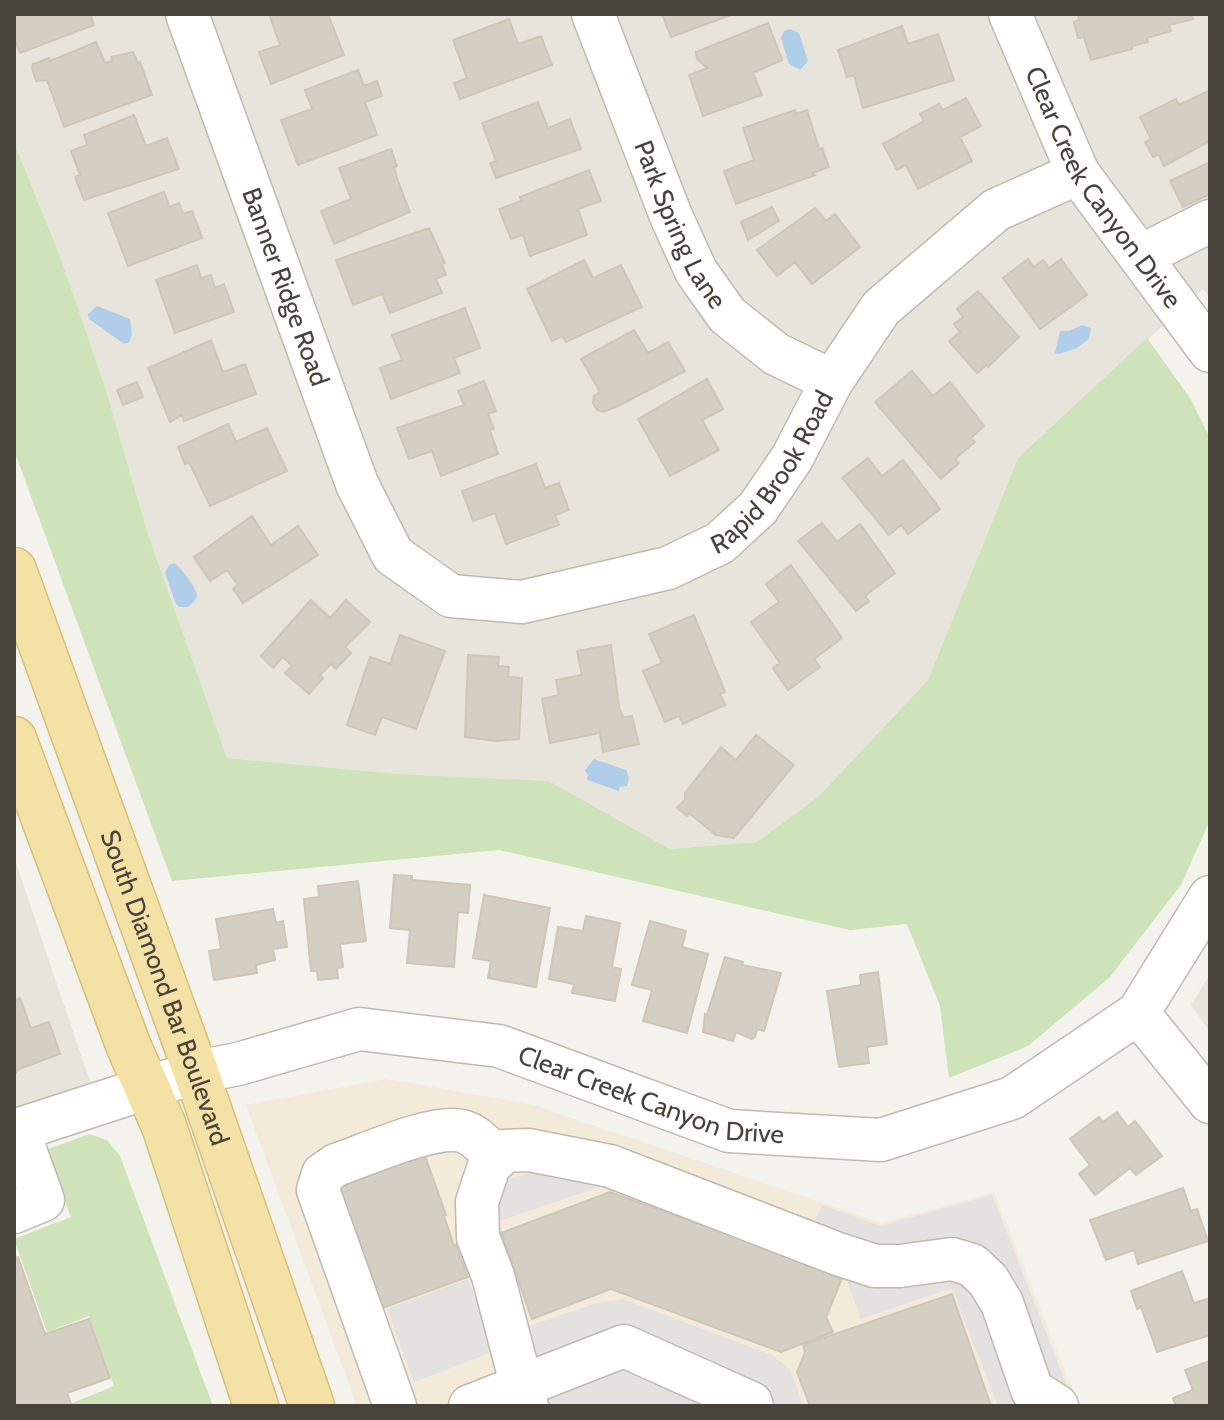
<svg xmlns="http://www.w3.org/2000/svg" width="1224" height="1420" font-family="Cabin,sans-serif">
	<rect width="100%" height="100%" fill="#f4f2ec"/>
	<!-- residential -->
	<path fill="#e7e4db" d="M14 14H1210V298L1203 289 1018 458 928 680 819 796 757 842 670 849 549 781 399 774 227 758 148 534 106 390 60 256 14 142Z
		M14 857 103 1120 14 1147Z
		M1210 974V1032L1191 1005Z"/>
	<!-- commercial -->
	<path fill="#f3eada" d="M386 1079 531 1104 882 1223 994 1192 1079 1406H357L246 1105Z"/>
	<!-- green -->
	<path fill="#cee3ba" d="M14 142 60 256 106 390 148 534 227 758 399 774 549 781 670 849 757 842 819 796 928 680 1018 458 1147 338 1190 398 1210 438V820L1181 885 1109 978 1028 1046 949 1078 940 1006 907 924 850 930 499 850 172 881 14 450Z
		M89 1134 107 1140 120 1156 213 1406H73L72 1403 114 1386 89 1316 47 1332 14 1239 71 1217 46 1150Z"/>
	<!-- parking -->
	<path fill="#e3e2e0" d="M549 1168 814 1223 822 1205 881 1226 992 1195 1075 1406H998L952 1288 861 1319 843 1271 611 1183 497 1222 495 1182Z
		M467 1279 490 1329 526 1327 594 1304 623 1299 772 1355 790 1369 803 1406H509L490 1353 414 1382 387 1309Z"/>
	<!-- water -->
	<path fill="#b0cee9" d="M790 29 799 33 808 61 800 70 789 64 781 38 784 31Z
		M97 306 130 319 132 335 129 342 124 344 89 319 88 314Z
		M1082 325 1091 328 1089 339 1075 349 1059 354 1055 353 1060 331H1069Z
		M174 563C180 566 198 590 197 596 196 601 191 604 188 607H179L176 604 165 573 169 565Z
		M594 759 626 770 629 778 627 786 620 787 619 791 587 780 588 775 585 770Z"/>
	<!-- building -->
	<path fill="#d4cec3" stroke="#cec7b7" stroke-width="2" d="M14 14H90L94 25 20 53 14 38Z
		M269 14H328L344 55 271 84 259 52 280 45Z
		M662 14H734L671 37Z
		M1078 14H1192L1193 19 1169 25 1171 31 1147 38 1148 42 1132 46V49L1091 60 1084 37 1078 38 1074 22 1079 20Z
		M509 19 518 44 541 36 552 65 460 99 454 83 467 78 453 40Z
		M768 23 782 60 753 73 762 95 703 116 689 75 707 68 697 59 696 52Z
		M902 26 908 44 938 34 954 80 863 108 854 75 847 77 838 50Z
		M96 42 105 63 112 61 111 57 133 52 138 63 140 62 152 95 64 127 47 80 36 81 32 68 33 64 49 58 50 61Z
		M358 70 364 86 377 81 382 96 365 102 377 135 298 165 281 120 312 109 305 90Z
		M1210 90V141L1164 166 1159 155 1153 157 1145 142 1151 139 1140 117 1176 99 1179 105Z
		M966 98 981 126 960 137 972 161 918 189 906 165 897 170 883 144 924 121 920 114 939 104 943 110Z
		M538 102 548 128 570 119 581 149 496 178 490 163 496 161 482 123Z
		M795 110 796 114 807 110 819 149 822 148 829 167 813 173 815 175 736 204 724 171 754 160 743 128Z
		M134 115 146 146 167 138 179 169 84 200 75 177 80 175 71 151 87 145 84 135Z
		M391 149 397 166 394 167 398 181 410 212 334 244 321 211 351 199 339 168Z
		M1210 162V194L1183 207 1170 181Z
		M589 170 601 201 578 209 587 235 530 256 523 235 511 239 499 209 522 201 520 197Z
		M164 192 170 207 179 203 183 214 192 211 202 238 128 266 108 213Z
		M772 207 779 221 748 240 741 222Z
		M815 208 826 221 835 214 860 247 812 284 795 262 777 276 757 250Z
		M429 228 445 263 442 264 446 275 436 279 442 293 390 313 382 294 353 305 336 260Z
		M1028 259 1034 267 1043 260 1049 268 1061 259 1087 295 1040 329 1003 278Z
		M584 260 593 278 621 265 642 307 566 342 563 336 552 341 527 289Z
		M197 265 201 278 211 275 215 288 224 284 234 312 175 333 156 280Z
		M978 291 1019 337 988 367 987 365 977 373 949 341 960 332 954 324 963 317 957 309Z
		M465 308 480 348 454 358 460 373 391 399 380 368 402 360 392 335Z
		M634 330 648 353 668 342 685 371 620 405 604 412 597 410 593 403 594 396 600 392 581 359Z
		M211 340 223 372 245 364 256 394 184 421 182 415 170 422 148 368Z
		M912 371 933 396 950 382 984 426 971 438 975 442 955 459 959 463 941 479 875 402Z
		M707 379 723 409 702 420 719 450 670 476 638 419Z
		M484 381 496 411 488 414 494 429 490 430 498 454 441 476 432 451 409 459 397 428 464 405 458 391Z
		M137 382 143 397 123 405 117 390Z
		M228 424 236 442 267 428 287 471 210 506 189 462 185 464 178 447Z
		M868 458 882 476 903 460 940 509 908 534 901 525 889 535 842 478Z
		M536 464 545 488 559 483 569 510 555 515 559 525 506 544 495 513 473 521 462 491Z
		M252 516 271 545 298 526 318 555 243 603 233 589 238 585 227 570 210 581 194 557Z
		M822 523 837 542 860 524 895 573 865 596 869 601 856 611 798 541Z
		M791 565 842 638 814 659 820 667 788 690 773 668 780 663 751 622 779 602 766 584Z
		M311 600 330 618 346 600 370 622 345 647 351 653 336 669 331 664 320 675 323 678 309 694 285 673 292 666 283 657 273 668 261 656Z
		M694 615 725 692 720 694 725 705 683 724 679 716 665 722 643 671 662 663 649 634Z
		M400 635 445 651 416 729 382 717 375 735 347 725 370 657 390 664Z
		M611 645 619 707 623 717 632 716 639 744 603 752 600 733 550 743 542 699 559 695 556 680 582 675 577 651Z
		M468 655 499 657 498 666 509 667 508 677 522 678 519 739 497 741 465 737Z
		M756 735 794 765 734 838 716 835 689 813 687 816 677 808 685 800V793L721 747 736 760Z
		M394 875 412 876V880L470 885 468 913 458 912 454 967 407 963 410 930 390 928Z
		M358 881 366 941 340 944 343 967 337 968 338 978 318 980 317 971H311L304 899 319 897 318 886Z
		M484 895 550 908 536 987 488 978 491 961 473 958Z
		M273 909 276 923 283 921 287 947 273 949 275 960 256 965 257 973 214 980 209 951 221 949 216 919Z
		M586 916 620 923 612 967 621 969 615 1001 572 993 574 984 549 979 558 927 583 931Z
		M650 921 686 931 682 947 708 954 687 1033 643 1021 652 990 632 985Z
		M725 957 743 962 742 965 781 973 764 1031 757 1029 755 1037 752 1039 736 1032 733 1041 703 1032 705 1014 707 1015Z
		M878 972 887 1044 867 1047 869 1063 839 1067 827 991 861 985 860 975Z
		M20 998 31 1028 49 1022 60 1054 19 1069 14 1075V1001Z
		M1117 1112 1128 1127 1135 1121 1162 1156 1136 1175 1130 1168 1095 1195 1079 1174 1090 1165 1070 1139 1099 1117 1103 1122Z
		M424 1153 446 1215 444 1216 454 1246 456 1245 468 1277 374 1311 329 1187Z
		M1183 1188 1191 1211 1197 1209 1208 1241 1138 1264 1134 1250 1106 1260 1090 1220Z
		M610 1192 843 1276 826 1317 833 1332 781 1352 611 1289 532 1319 501 1233Z
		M18 1257 45 1334 89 1319 110 1378 67 1393 72 1406H14V1258Z
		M1182 1271 1194 1303 1210 1298V1335L1157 1352 1141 1307 1137 1309 1131 1291Z
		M952 1294 991 1406H810L797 1372 805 1353 803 1345Z
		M1210 1361V1406H1176L1173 1398 1193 1390 1185 1370Z"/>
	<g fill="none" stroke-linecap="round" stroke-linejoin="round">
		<defs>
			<g id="minor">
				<path id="s1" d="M187 14 357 484 393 555 451 596 522 602 668 568 720 543 758 508 792 458 832 381 881 308 996 210 1078 173"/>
				<path id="s2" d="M593 14 671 216 696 271 727 315 776 354 832 381"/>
				<path id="s3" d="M1010 14 1078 173 1210 351"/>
				<path d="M1141 256 1210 221"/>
				<path d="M1138 1013 1210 1102"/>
				<path id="s4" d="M14 1131 196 1072 238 1064 359 1029 499 1046 729 1131 881 1140 1012 1098 1138 1013 1210 897"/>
				<path d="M14 1212 43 1200 18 1130"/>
				<path d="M395 1406 318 1190 323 1174 336 1165C366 1155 433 1124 462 1131 477 1135 486 1148 497 1158"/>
				<path d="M470 1406 624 1346 751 1403 752 1406"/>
				<path d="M527 1406 493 1276 478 1237 477 1202 489 1166 504 1151 529 1150 610 1166 838 1254 875 1266H900L952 1259 972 1265 988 1280 1002 1303 1032 1390 1057 1406"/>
			</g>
			<g id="major">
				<path id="s5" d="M14 570 196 1072 312 1406"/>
				<path d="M14 739 129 1047 164 1126 256 1406"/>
			</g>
		</defs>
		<!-- minor casing -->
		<use href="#minor" stroke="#bfbaaf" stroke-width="45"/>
		<!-- major casing -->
		<use href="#major" stroke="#d6c078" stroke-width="47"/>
		<!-- minor -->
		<use href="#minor" stroke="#fff" stroke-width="42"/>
		<!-- major -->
		<use href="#major" stroke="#f3e1a6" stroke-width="44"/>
	</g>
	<g text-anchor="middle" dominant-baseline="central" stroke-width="6" stroke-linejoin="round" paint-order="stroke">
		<!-- street labels -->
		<g font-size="26" fill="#48433a" stroke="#fff">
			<text stroke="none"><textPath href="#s3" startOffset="198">Clear Creek Canyon Drive</textPath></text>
			<text stroke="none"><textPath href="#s2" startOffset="228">Park Spring Lane</textPath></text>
			<text stroke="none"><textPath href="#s1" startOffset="290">Banner Ridge Road</textPath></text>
			<text stroke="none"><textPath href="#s1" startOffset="1018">Rapid Brook Road</textPath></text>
			<text stroke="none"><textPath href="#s5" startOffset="444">South Diamond Bar Boulevard</textPath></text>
			<text stroke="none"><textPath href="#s4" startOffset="662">Clear Creek Canyon Drive</textPath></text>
		</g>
	</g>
	<!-- border -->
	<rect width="1224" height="1420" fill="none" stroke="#48433a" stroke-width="32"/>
</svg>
